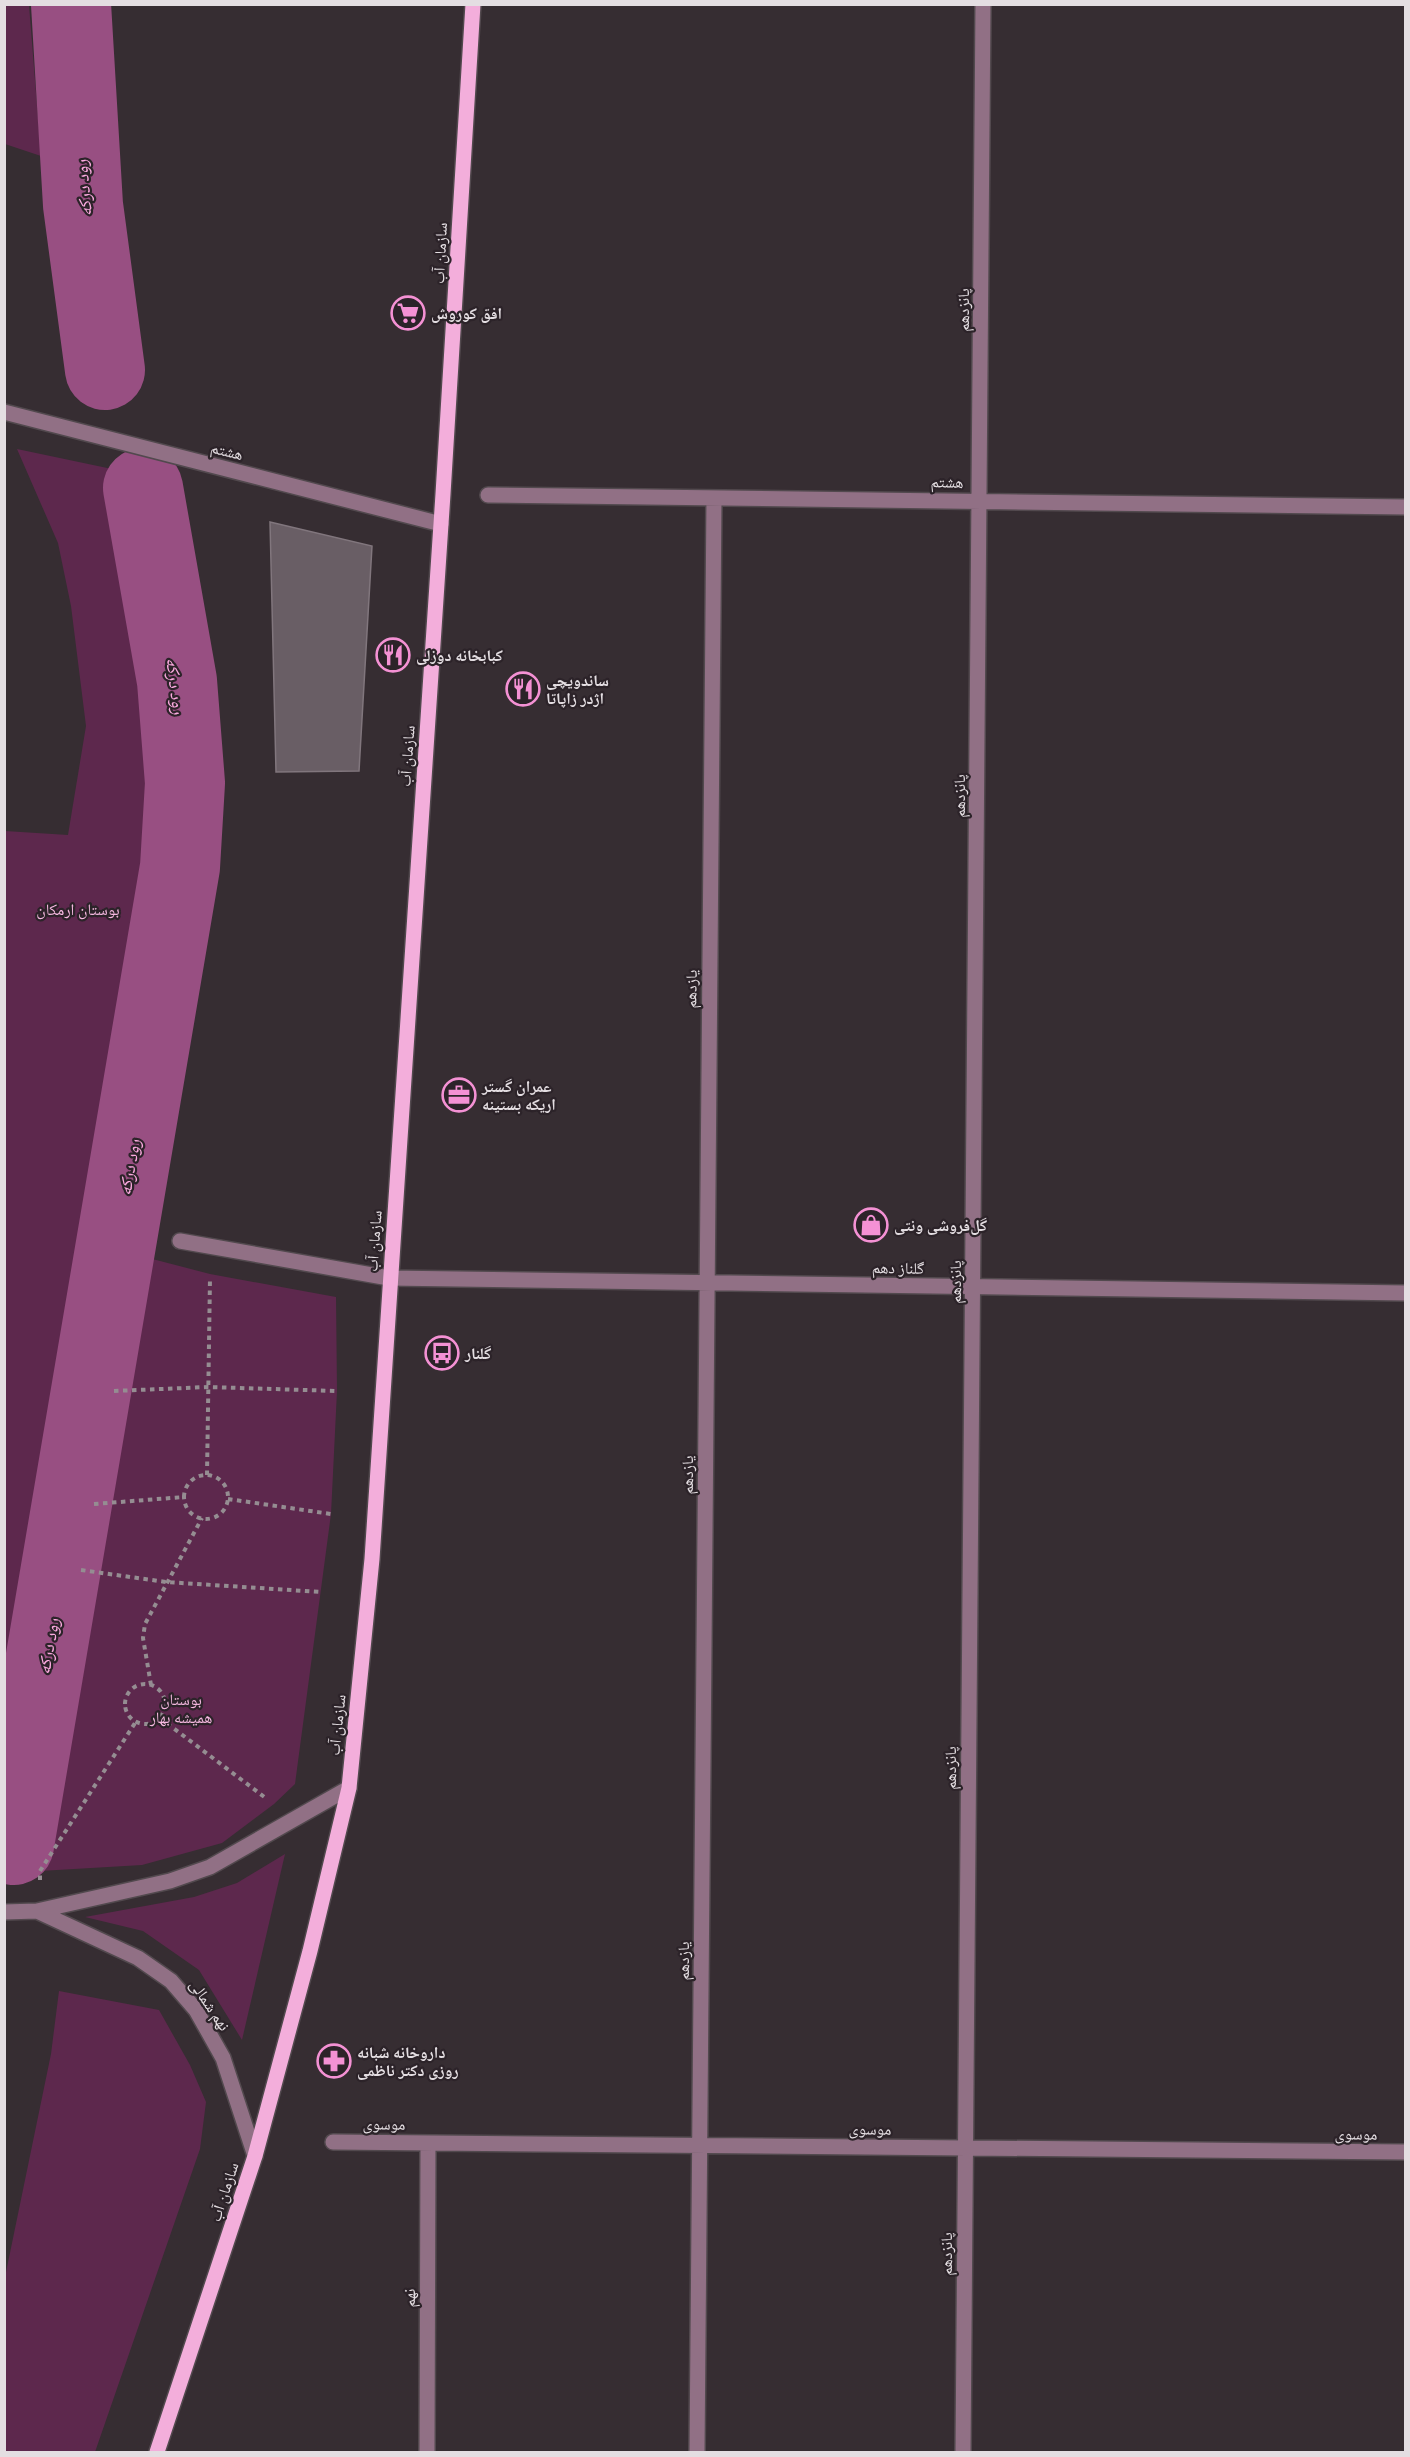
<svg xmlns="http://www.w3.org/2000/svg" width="1410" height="2457" font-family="'Roboto Condensed','Noto Naskh Arabic',sans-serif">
	<rect width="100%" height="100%" fill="#362d32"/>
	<!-- green -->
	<path fill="#5d284d" d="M5 4 29 5 41 156 5 144Z
		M17 449 112 469 126 498 144 575 159 706 163 853 5 1744V831L68 835 86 726 71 606 58 543Z
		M137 1255 210 1274 336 1297 337 1391 331 1514 295 1784 274 1804 222 1843 142 1865 40 1871 33 1846Z
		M285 1854 242 2040 199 1970 143 1931 85 1917 194 1897 237 1883Z
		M59 1991 159 2010 190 2065 206 2102 200 2149 95 2452H5V2277L51 2054Z"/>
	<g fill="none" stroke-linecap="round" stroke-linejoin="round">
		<!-- river -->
		<path stroke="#984f82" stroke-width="80" d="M71 4 83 205 105 370
			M14 1845 180 867 185 783 177 681 143 488"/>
	</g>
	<!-- building -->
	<path fill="#695e65" stroke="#81767d" stroke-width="1.5" d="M270 522 372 546 359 771 276 772Z"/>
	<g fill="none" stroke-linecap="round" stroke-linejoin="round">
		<defs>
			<path id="minor" d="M4 412 441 524
				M488 495 1406 507
				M180 1241 389 1278 1406 1293
				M37 1911 170 1881 210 1867 349 1788
				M4 1912 37 1911 138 1958 171 1981 196 2010 223 2058 255 2156
				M333 2142 1406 2152
				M427 2452 428 2143
				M697 2452 714 498
				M963 2452 983 4"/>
			<path id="major" d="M157 2452 255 2156 310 1951 349 1788 372 1559 443 494 473 4"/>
		</defs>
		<!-- minor casing -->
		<use href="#minor" stroke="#52494e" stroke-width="18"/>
		<!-- major casing -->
		<use href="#major" stroke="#52494e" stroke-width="18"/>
		<!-- path -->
		<path stroke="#958d92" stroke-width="4" stroke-dasharray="4.5 4.5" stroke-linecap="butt" d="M114 1391 208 1387 337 1391
			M207 1475 210 1278
			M184 1497a22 22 0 1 1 44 0a22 22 0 1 1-44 0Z
			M228 1499 331 1514
			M94 1504 184 1497
			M81 1570 166 1582 321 1592
			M125 1704a20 20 0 1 1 40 0a20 20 0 1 1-40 0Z
			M151 1685 143 1638 145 1624 202 1518
			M160 1718 267 1799
			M40 1880V1871L135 1723"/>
		<!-- minor -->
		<use href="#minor" stroke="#917085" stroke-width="15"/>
		<!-- major -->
		<use href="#major" stroke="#f3aedb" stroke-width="15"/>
	</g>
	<!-- icons -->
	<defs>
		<symbol id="supermarket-ring" viewBox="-11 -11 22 22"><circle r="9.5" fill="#2c2329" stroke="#f491d4" stroke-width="1.5"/><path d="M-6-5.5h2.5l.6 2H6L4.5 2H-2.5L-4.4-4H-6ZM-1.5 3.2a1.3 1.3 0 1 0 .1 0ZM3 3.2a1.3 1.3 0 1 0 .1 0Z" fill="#f491d4"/></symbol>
		<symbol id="restaurant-ring" viewBox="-11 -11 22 22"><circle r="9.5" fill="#2c2329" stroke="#f491d4" stroke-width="1.5"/><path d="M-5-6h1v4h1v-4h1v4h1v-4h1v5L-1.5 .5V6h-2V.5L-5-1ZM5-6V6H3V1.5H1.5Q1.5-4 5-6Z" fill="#f491d4"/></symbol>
		<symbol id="office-ring" viewBox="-11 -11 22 22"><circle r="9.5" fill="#2c2329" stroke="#f491d4" stroke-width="1.5"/><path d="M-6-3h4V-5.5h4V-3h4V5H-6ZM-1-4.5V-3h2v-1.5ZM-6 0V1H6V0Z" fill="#f491d4"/></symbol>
		<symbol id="shop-ring" viewBox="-11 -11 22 22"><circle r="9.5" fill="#2c2329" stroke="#f491d4" stroke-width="1.5"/><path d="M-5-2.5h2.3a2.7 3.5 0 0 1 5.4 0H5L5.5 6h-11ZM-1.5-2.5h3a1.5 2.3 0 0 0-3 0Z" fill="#f491d4"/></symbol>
		<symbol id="bus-ring" viewBox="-11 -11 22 22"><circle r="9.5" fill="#2c2329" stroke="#f491d4" stroke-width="1.5"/><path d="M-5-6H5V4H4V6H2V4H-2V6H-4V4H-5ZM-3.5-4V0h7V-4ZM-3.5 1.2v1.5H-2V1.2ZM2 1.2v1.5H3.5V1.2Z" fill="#f491d4"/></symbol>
		<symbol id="pharmacy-ring" viewBox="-11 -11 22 22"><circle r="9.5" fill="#2c2329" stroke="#f491d4" stroke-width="1.5"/><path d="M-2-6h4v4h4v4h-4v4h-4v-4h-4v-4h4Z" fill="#f491d4"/></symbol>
	</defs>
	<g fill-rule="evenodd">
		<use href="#supermarket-ring" x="389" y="294" width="38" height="38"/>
		<use href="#restaurant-ring" x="374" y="636" width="38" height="38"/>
		<use href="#restaurant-ring" x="504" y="670" width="38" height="38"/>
		<use href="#office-ring" x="440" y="1076" width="38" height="38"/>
		<use href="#shop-ring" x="852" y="1206" width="38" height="38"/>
		<use href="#bus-ring" x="423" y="1334" width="38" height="38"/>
		<use href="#pharmacy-ring" x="315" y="2042" width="38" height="38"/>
	</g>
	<g text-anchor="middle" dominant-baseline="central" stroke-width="4.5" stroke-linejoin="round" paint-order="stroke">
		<!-- street labels -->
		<g font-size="16" fill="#e4dee2" stroke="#2c2329">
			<text transform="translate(440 253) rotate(-87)">سازمان آب</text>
			<text transform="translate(963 310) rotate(-90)">پانزدهم</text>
			<text transform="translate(227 451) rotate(14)">هشتم</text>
			<text transform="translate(947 482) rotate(1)">هشتم</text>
			<text transform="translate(407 756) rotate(-86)">سازمان آب</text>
			<text transform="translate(959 796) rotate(-90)">پانزدهم</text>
			<text transform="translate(691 989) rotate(-89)">یازدهم</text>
			<text transform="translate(374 1241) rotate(-86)">سازمان آب</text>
			<text transform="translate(898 1268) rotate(1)">گلناز دهم</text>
			<text transform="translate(955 1282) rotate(-90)">پانزدهم</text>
			<text transform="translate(687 1475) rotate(-90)">یازدهم</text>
			<text transform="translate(337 1725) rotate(-84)">سازمان آب</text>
			<text transform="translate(950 1768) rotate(-90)">پانزدهم</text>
			<text transform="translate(683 1961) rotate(-90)">یازدهم</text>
			<text transform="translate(210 2005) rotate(56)">نهم شمالی</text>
			<text transform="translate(384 2124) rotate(1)">موسوی</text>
			<text transform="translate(870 2129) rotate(1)">موسوی</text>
			<text transform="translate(1356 2134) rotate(1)">موسوی</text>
			<text transform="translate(224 2192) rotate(-72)">سازمان آب</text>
			<text transform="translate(946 2254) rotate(-90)">پانزدهم</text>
			<text transform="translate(409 2298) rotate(-90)">نهم</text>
		</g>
		<!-- poi labels -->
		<g font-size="16" font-weight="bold" fill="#e4dee2" stroke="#2c2329" text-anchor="start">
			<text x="431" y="313">افق کوروش</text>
			<text x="416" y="655">کبابخانه دوزلی</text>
			<text x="546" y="680">ساندویچی<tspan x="546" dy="18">اژدر زاپاتا</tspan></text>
			<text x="482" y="1086">عمران گستر<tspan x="482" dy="18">اریکه بستینه</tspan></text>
			<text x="894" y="1225">گل‌فروشی ونتی</text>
			<text x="465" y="1353">گلنار</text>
			<text x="357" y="2052">داروخانه شبانه<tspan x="357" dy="18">روزی دکتر ناظمی</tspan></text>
		</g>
		<!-- park labels -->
		<g font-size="16" fill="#f5b8e0" stroke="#2c2329">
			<text x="78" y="909">بوستان ارمکان</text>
			<text x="181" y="1699">بوستان<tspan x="181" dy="18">همیشه بهار</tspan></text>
		</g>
		<!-- water labels -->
		<g font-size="18" font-style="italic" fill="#fcaae0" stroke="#2c2329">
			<text transform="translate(83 188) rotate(-95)">رود درکه</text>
			<text transform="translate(176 686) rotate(83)">رود درکه</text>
			<text transform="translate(129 1167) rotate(-80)">رود درکه</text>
			<text transform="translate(48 1646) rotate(-80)">رود درکه</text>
		</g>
	</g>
	<!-- border -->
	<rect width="1410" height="2457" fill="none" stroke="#e4dee2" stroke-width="12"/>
</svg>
